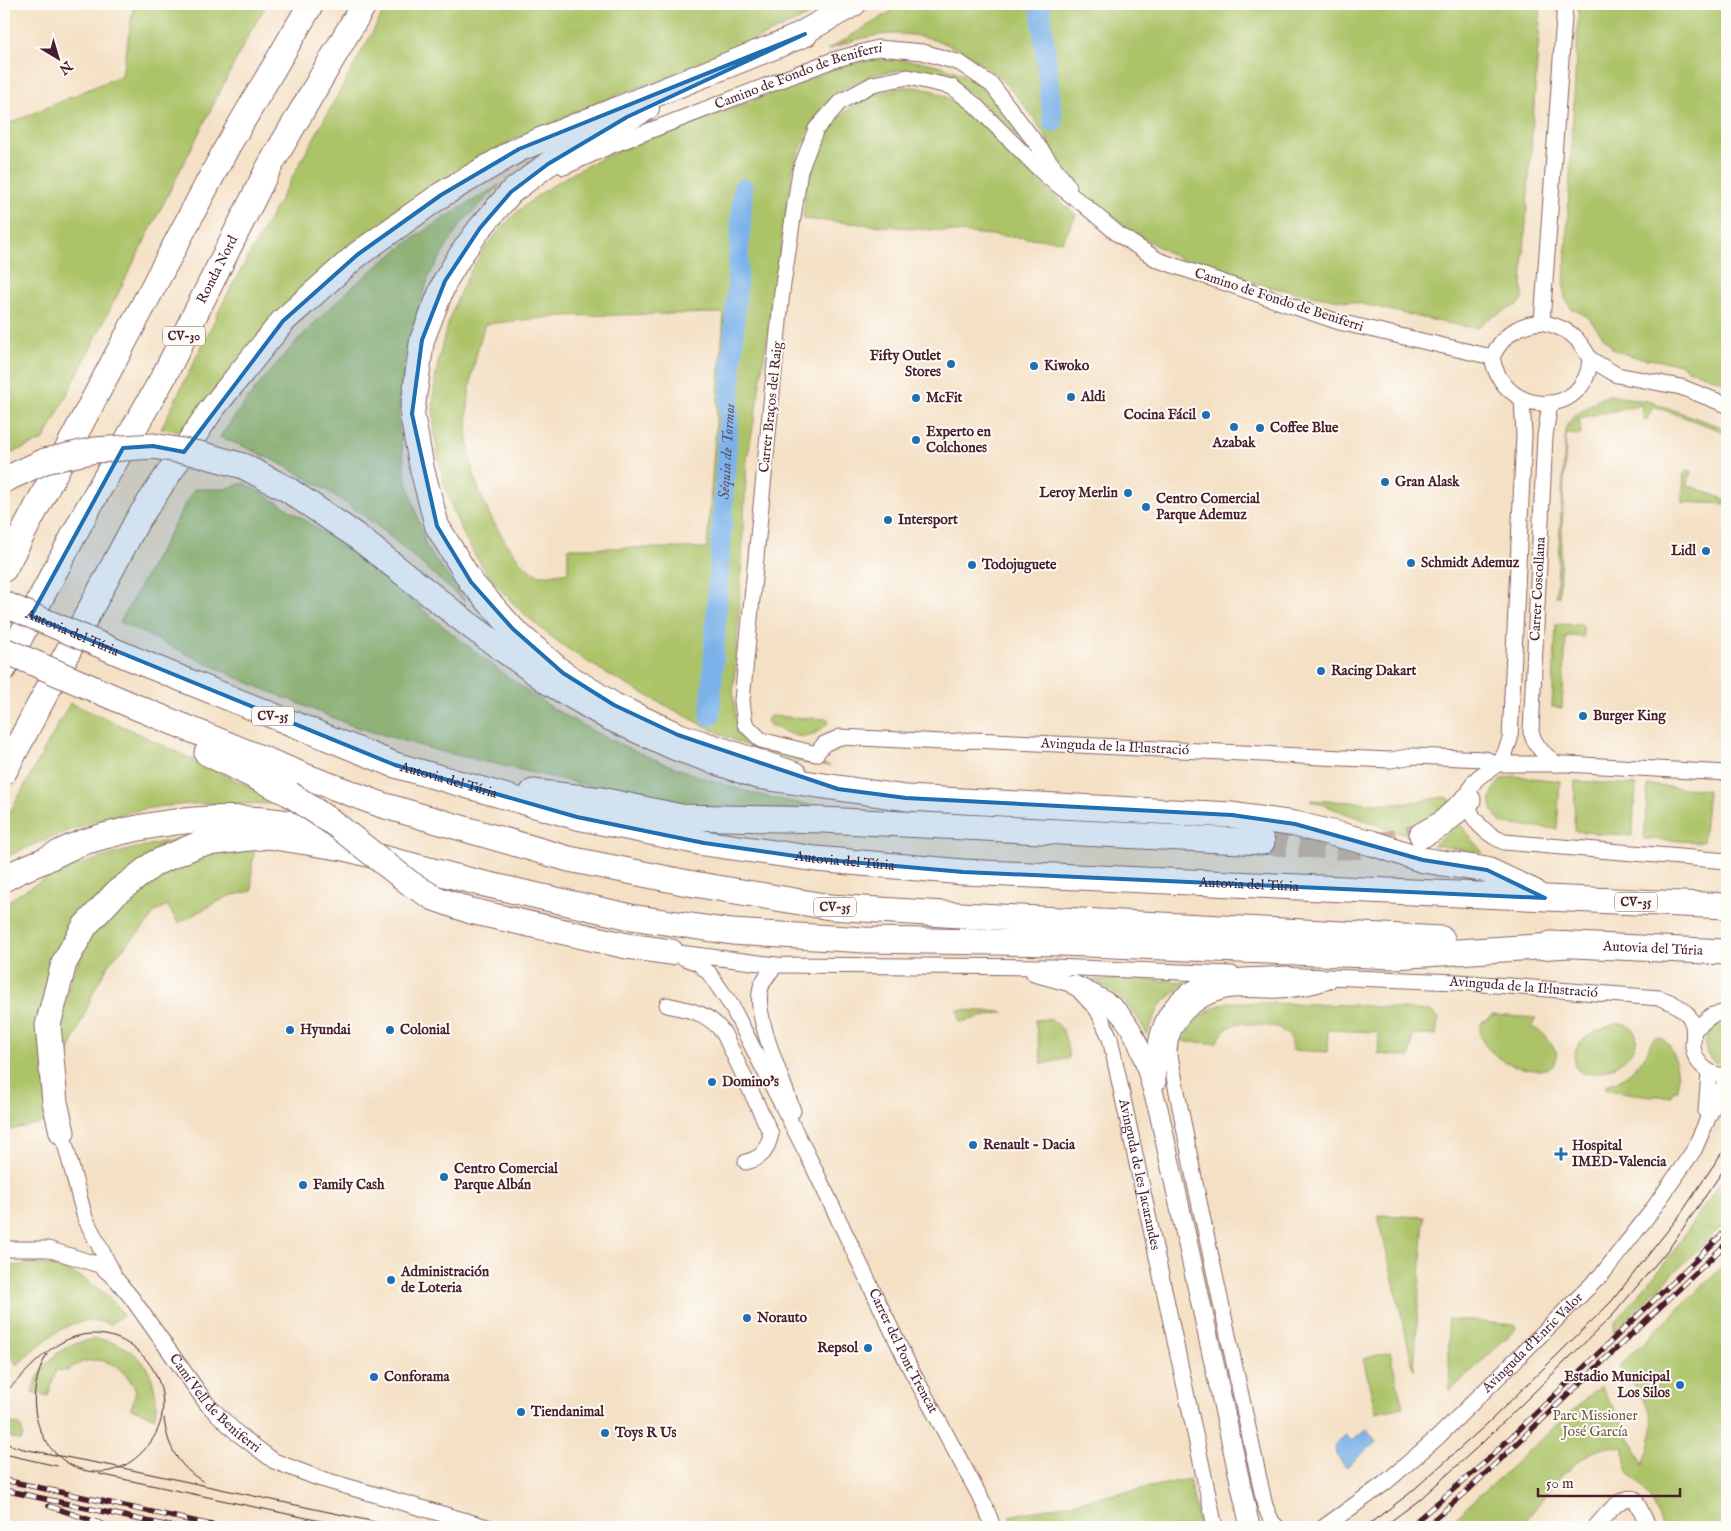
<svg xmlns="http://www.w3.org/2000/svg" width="1731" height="1531" font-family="'IM FELL English',serif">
	<rect width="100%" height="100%" fill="#fdfcf7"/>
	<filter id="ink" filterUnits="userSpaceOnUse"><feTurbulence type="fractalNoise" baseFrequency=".02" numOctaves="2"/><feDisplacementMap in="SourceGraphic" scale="10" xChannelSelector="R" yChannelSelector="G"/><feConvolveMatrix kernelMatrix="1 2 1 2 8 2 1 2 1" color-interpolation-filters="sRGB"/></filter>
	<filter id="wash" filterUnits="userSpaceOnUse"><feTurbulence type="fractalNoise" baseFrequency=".0096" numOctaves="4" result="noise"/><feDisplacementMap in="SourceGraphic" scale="20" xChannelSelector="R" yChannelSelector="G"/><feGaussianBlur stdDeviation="1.12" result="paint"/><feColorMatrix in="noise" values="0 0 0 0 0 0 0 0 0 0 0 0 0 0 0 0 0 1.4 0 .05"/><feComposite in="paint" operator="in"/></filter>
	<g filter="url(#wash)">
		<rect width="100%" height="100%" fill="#f4e0c4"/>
		<!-- green -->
		<path fill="#acc368" stroke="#7b714a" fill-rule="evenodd" d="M134 4H267L249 34 44 440 4 456V126L122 75Z
			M388 4H827L801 19 674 76 620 94 515 139 446 180 185 431 161 429 225 299Z
			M904 4H1541L1522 281 1523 299 1519 304 1488 319 1477 328C1438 323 1400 312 1362 304 1310 294 1258 288 1208 269 1197 265 1186 262 1176 257 1141 237 1106 216 1079 186 1061 166 1050 142 1035 120 995 62 934 19 859 39 849 41 838 46 827 50Z
			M1579 4H1727V383L1690 370 1681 364 1635 357 1614 350 1588 317 1571 308 1565 298 1564 287Z
			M872 60C924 60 961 61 998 104 1008 116 1017 128 1023 143 1000 122 981 98 954 82 916 58 852 72 824 107 810 125 801 147 793 168L755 416 747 460 737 647 733 693 736 718 745 734 755 744 830 766C811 764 791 762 773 756 737 744 697 722 663 704 560 651 470 594 442 474 432 432 430 396 440 354 451 303 474 254 512 217 569 163 646 140 718 114 760 98 801 82 843 66ZM724 313 707 548H568V572C560 573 550 576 542 575 526 574 510 548 502 536 457 466 461 401 485 324L563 316Z
			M902 87H915L934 91 960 104 1043 186 1076 215 1063 241 803 219 807 181 823 142 841 115 866 97Z
			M500 185 462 222 430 274 406 346 398 418 406 478 426 546 466 602C433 575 401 544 367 518 322 484 273 457 220 437 275 356 355 275 438 222 458 209 479 197 500 185Z
			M1610 395 1651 402 1727 429V433L1653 406 1647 420 1644 419 1641 405 1579 418 1581 435 1566 434 1559 597 1556 596 1566 427C1570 418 1600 396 1610 395Z
			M1688 470 1692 471 1687 485 1727 500V504L1682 502 1684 474Z
			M244 483C350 540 433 624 530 693 595 739 691 778 768 797 794 803 820 806 846 811L737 808 681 804 577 783 435 750 353 726 242 680 120 622 194 489H225Z
			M1556 624 1583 625V637L1566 636 1562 708 1552 707Z
			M70 703 112 721 286 804C239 804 191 801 144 809 95 819 49 837 4 858V823Z
			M770 716 827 719 830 721C807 745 796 737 770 725L767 721Z
			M1514 776 1560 781 1557 829 1502 824C1487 806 1487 798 1501 779Z
			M1575 781 1636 785 1632 836 1574 831Z
			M1648 785 1708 790 1703 842 1644 839Z
			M1725 787H1727V844H1720Z
			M1444 797 1450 799 1452 804 1420 829 1402 834 1310 800 1401 804Z
			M1461 825 1483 853 1433 845 1458 826Z
			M180 839 156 855 56 966 53 1121 4 1131V904C18 895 32 885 47 878 90 859 135 847 180 839Z
			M250 848 255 851 252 863V891L229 896 178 923 167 905 154 913 148 923 110 962 95 989 64 1063C63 1052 60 1040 61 1028 64 967 104 907 155 874 184 856 218 851 250 848Z
			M1138 979 1187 982 1160 1005 1147 1035C1135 1010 1119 993 1093 980Z
			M1228 1002 1354 1005 1431 1011 1438 1019 1436 1035H1413L1410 1057 1378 1054 1379 1034 1376 1032 1328 1030 1327 1052 1292 1050 1290 1037 1278 1027 1238 1023 1226 1029 1216 1043 1185 1042 1183 1040C1194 1020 1206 1009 1228 1002Z
			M958 1010 1004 1012 960 1022Z
			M1493 1015 1536 1018 1532 1026 1546 1036 1557 1053 1553 1066C1530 1081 1468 1051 1482 1022Z
			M1047 1019C1066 1023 1066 1042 1069 1058L1042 1064 1035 1020Z
			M1615 1024H1626C1670 1051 1562 1103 1575 1052 1580 1036 1601 1029 1615 1024Z
			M1727 1024V1064C1698 1067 1698 1024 1727 1024Z
			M1655 1038C1675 1035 1679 1076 1678 1090L1672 1091 1671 1096H1651L1606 1090V1085C1621 1082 1637 1068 1646 1054 1650 1048 1649 1042 1655 1038Z
			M1727 1172V1221L1613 1333 1615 1323 1668 1259Z
			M1378 1215 1424 1217 1414 1370Z
			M1727 1262V1527H1663C1658 1517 1654 1504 1648 1495 1633 1473 1624 1479 1624 1447 1578 1441 1546 1496 1521 1527H1445L1600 1386 1622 1422 1643 1465C1663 1415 1648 1405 1619 1366Z
			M39 1264C72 1269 105 1286 123 1315L110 1324C72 1311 44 1341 17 1365L4 1346V1266Z
			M1448 1319 1515 1325 1516 1329 1450 1391Z
			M98 1339C141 1345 161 1376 155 1418L149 1416V1414L131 1409 136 1390C121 1361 94 1350 67 1371L56 1370 48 1396 32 1392C41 1361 65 1341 98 1339Z
			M1390 1352 1403 1407 1376 1413 1363 1359Z
			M4 1422 20 1425 23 1435 21 1441 4 1435Z
			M1189 1479 1200 1527H1018L1009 1516Z"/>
		<!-- water -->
		<path fill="#7cb2ea" stroke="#63688a" d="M1367 1429 1376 1442 1346 1467 1336 1455 1335 1444 1346 1435 1352 1441Z"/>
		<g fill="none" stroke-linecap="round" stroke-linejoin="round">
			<!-- canal -->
			<g stroke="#7cb2ea" stroke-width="20">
				<path d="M1040 4 1053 122"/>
				<path id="s1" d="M710 716 743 188"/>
			</g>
		</g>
	</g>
	<g filter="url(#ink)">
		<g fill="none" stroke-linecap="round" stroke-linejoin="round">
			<!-- trunk-tunnel -->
			<path stroke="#d2b9a5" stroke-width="25" stroke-dasharray="25 12" stroke-linecap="butt" d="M1262 842C1322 846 1363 853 1422 835"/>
			<defs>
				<g id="minor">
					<path id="s2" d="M564 167 610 146 833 60 878 48 923 52 960 63 992 85 1069 187"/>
					<path d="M1542 322 1565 4"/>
					<path d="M1542 322C1569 329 1577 335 1590 359 1587 418 1503 419 1492 357 1503 335 1518 324 1542 322Z"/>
					<path id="s3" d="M1492 357 1339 322 1158 260 1118 234 1083 204 1047 177 974 104 952 87 908 77 873 84 840 102 816 129 800 171 782 291 742 701 745 724 761 740 816 754 824 744 840 737 943 742 974 740 1343 758 1391 760 1413 756 1485 759 1498 764H1566L1727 773"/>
					<path d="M1590 359 1617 375 1681 387 1727 405"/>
					<path d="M1522 400 1524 435 1510 739C1507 747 1505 757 1498 763 1491 771 1480 773 1474 782 1457 808 1481 832 1504 842L1727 861"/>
					<path d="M1550 403 1545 436 1531 732C1536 748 1544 754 1557 764"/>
					<path d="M671 952 776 965 1053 967 1232 974"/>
					<path id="s4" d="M684 958 698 963 709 973 731 1005 810 1160 909 1366 985 1506 993 1527"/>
					<path d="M776 965C769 973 761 982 760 992 755 1019 784 1083 793 1111"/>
					<path id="s5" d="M1034 974 1074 985 1098 1011 1110 1038 1215 1527"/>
					<path id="s6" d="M1275 975 1458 982 1659 998C1672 1002 1687 1009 1692 1022 1695 1030 1693 1037 1693 1046 1694 1063 1710 1077 1727 1075"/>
					<path d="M667 1005C690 1010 710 1013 724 1034L771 1134C767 1150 763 1158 746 1162"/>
					<path d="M1694 1030 1712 1015 1727 1012"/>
					<path d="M1706 1112 1709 1072"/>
					<path d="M62 1132 85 1218 113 1273"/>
					<path id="s7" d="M4 1249H48L99 1265 116 1279 131 1297 207 1404 237 1433 274 1461 318 1478 487 1527"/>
					<path d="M1277 1527 1272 1522 1265 1506 1195 1183 1169 1051C1170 1021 1194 1000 1221 992 1239 987 1261 991 1279 990 1297 990 1312 987 1329 981"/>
					<path id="s8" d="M1324 1527 1385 1483 1438 1437 1603 1273 1650 1213 1694 1150 1720 1091 1727 1081"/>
					<path d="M1595 1527C1605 1517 1620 1494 1635 1499L1649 1527"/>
				</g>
				<path id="tertiary" d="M1074 985C1091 993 1108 1000 1120 1014 1142 1038 1148 1078 1158 1108L1250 1527
					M1156 1082C1154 1035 1165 993 1218 981 1240 976 1265 978 1287 976"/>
				<path id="primary" d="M786 42 854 4
					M647 108 548 164 511 192 480 228 462 253 445 281 422 340 412 414 422 469 437 526 471 582 513 629 563 673 614 705 678 735 795 774"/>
				<g id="trunk">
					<path d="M243 466 287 489 355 535 468 624 550 683 608 717 676 748 757 776 906 798 1232 815 1295 824 1372 843 1423 860 1487 870 1534 892"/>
					<path d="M4 569 226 149 311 4"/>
					<path id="s9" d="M150 666 395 765 577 817 704 843 816 859 963 872 1727 906"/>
					<path id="s10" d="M4 668 87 510 164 376 268 169 364 4"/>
					<path d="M131 705 307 777 382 805 569 859 688 883 830 907 960 915 1442 939"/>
					<path d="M207 753 290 794"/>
					<path d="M4 772 137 521 211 410 283 321 357 255 441 195 519 149 805 34"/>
					<path d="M533 792 601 800 681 817 822 820 1262 842"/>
					<path d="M1422 835 1442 824 1468 800"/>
					<path d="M4 879C16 871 31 866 45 860 59 853 73 845 87 841 160 819 235 811 310 827"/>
					<path d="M471 911 627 946 671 952"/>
					<path id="s11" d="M1551 944 1727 952"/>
					<path d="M62 1132 55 1102 48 1025 64 963 85 926 116 893 155 863 199 844 268 836 344 848 476 882 631 917 732 932 865 940 1062 943 1394 956 1568 945"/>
				</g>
			</defs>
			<!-- minor casing -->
			<use href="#minor" stroke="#866361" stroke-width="17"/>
			<!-- tertiary casing -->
			<use href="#tertiary" stroke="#866361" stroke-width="21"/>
			<!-- primary casing -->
			<use href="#primary" stroke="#866361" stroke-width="26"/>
			<!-- trunk casing -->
			<use href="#trunk" stroke="#866361" stroke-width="27"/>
			<!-- minor -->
			<use href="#minor" stroke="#fff" stroke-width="15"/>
			<!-- tertiary -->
			<use href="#tertiary" stroke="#fff" stroke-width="19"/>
			<!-- primary -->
			<use href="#primary" stroke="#fff" stroke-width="24"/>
			<!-- trunk -->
			<use href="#trunk" stroke="#fff" stroke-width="25"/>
			<!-- tram -->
			<path stroke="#4a1f2b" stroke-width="1" d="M4 1393C27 1373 48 1343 78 1336 138 1321 187 1393 150 1443 95 1516 0 1439 47 1354
				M164 1418C167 1446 178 1467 204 1482
				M4 1443 23 1449 113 1466 399 1527
				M4 1454 57 1466
				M99 1474 349 1527
				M1365 1527 1410 1493 1487 1424 1611 1302 1680 1215 1727 1145
				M1383 1527 1418 1501 1482 1443 1613 1315 1670 1247 1727 1165"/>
			<defs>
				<path id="rail" d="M4 1480 221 1527
					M4 1490 174 1527
					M49 1506 111 1527
					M1409 1527 1481 1466 1727 1230
					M1425 1527 1464 1494 1727 1243"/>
			</defs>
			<!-- rail casing -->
			<use href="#rail" stroke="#4a1f2b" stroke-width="5.5"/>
			<!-- rail -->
			<use href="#rail" stroke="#fdfcf7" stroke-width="4" stroke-dasharray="11" stroke-linecap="butt"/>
			<defs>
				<g id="trunk-bridge">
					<path d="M4 480 45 461 95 450 153 446 200 454 243 466"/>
					<path id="s12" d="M4 604 150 666"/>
					<path d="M4 650 131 705"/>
					<path d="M290 794 336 825 411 884 434 898 471 911"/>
				</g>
			</defs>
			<!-- trunk-bridge casing -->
			<use href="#trunk-bridge" stroke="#866361" stroke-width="27" stroke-linecap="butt"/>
			<!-- trunk-bridge -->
			<use href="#trunk-bridge" stroke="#fff" stroke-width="25"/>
		</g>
	</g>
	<!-- marked area -->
	<path fill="#1f6fb2" fill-opacity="0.2" stroke="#1f6fb2" stroke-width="4" stroke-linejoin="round" d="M805 34 627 117 548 164 511 192 480 228 445 281 422 340 412 414 437 526 471 582 513 629 563 673 614 705 678 735 838 789 906 798 1232 815 1295 824 1423 860 1487 870 1545 898 963 872 816 859 704 843 577 817 395 765 31 616 123 448 153 446 184 452 283 321 357 255 441 195 519 149Z"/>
	<!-- markers -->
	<g fill="#1f6fb2" stroke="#fdfcf7" stroke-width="2">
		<circle cx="951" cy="364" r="5"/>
		<circle cx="1034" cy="366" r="5"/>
		<circle cx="1071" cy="397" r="5"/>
		<circle cx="916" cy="398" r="5"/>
		<circle cx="1206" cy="415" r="5"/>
		<circle cx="1234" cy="427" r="5"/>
		<circle cx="1260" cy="428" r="5"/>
		<circle cx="916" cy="440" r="5"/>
		<circle cx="1385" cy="482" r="5"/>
		<circle cx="1128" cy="493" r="5"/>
		<circle cx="1146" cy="507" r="5"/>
		<circle cx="888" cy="520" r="5"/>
		<circle cx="1706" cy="551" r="5"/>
		<circle cx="1411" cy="563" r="5"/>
		<circle cx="972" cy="565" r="5"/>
		<circle cx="1321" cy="671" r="5"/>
		<circle cx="1583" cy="716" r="5"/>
		<circle cx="290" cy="1030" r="5"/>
		<circle cx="390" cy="1030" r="5"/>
		<circle cx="712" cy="1082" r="5"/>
		<circle cx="973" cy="1145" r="5"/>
		<path d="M1558.5 1146.5h5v5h5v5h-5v5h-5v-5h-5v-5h5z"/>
		<circle cx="444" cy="1177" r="5"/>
		<circle cx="303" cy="1185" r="5"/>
		<circle cx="391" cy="1280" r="5"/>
		<circle cx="747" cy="1318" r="5"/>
		<circle cx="868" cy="1348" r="5"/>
		<circle cx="374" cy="1377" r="5"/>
		<circle cx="1680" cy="1385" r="5"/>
		<circle cx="521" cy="1412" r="5"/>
		<circle cx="605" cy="1433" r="5"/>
	</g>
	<g text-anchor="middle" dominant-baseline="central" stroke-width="4" stroke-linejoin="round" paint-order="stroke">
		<!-- shield labels -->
		<g fill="#fdfcf7" stroke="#806168" stroke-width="1">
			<rect x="163" y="326.5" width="42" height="19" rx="4"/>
			<rect x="252" y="706.5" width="42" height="19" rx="4"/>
			<rect x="1615" y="892.5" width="42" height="19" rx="4"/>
			<rect x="814" y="897.5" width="42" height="19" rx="4"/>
		</g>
		<g font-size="12" font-weight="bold" fill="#4a1f2b">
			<text x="184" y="336">CV-30</text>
			<text x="273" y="716">CV-35</text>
			<text x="1636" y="902">CV-35</text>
			<text x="835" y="907">CV-35</text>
		</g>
		<!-- street labels -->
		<g font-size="14" fill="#4a1f2b" stroke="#fdfcf7">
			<text stroke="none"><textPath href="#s2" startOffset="252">Camino de Fondo de Beniferri</textPath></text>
			<text stroke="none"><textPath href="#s10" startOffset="452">Ronda Nord</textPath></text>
			<text transform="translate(1279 300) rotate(18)">Camino de Fondo de Beniferri</text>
			<text transform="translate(771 407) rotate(-84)">Carrer Braços del Raig</text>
			<text transform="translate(1538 589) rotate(-87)">Carrer Coscollana</text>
			<text stroke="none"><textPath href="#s12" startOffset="74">Autovia del Túria</textPath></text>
			<text stroke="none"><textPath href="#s3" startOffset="1759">Avinguda de la Il·lustració</textPath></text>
			<text stroke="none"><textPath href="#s9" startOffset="320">Autovia del Túria</textPath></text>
			<text stroke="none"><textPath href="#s9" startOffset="725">Autovia del Túria</textPath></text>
			<text stroke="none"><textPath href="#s9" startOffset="1130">Autovia del Túria</textPath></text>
			<text stroke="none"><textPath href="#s11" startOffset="102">Autovia del Túria</textPath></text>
			<text stroke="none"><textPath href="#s6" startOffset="249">Avinguda de la Il·lustració</textPath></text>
			<text stroke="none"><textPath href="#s5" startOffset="246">Avinguda de les Jacarandes</textPath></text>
			<text stroke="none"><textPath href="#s8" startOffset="279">Avinguda d'Enric Valor</textPath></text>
			<text stroke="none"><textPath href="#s4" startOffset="455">Carrer del Pont Trencat</textPath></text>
			<text stroke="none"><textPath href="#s7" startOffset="279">Camí Vell de Beniferri</textPath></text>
		</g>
		<!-- poi labels -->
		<g font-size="14" font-weight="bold" fill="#4a1f2b" stroke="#fdfcf7" text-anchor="start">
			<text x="941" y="356" text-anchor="end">Fifty Outlet<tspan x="941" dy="16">Stores</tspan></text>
			<text x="1044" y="366">Kiwoko</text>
			<text x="1081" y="397">Aldi</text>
			<text x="926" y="398">McFit</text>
			<text x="1196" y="415" text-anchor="end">Cocina Fácil</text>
			<text x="1270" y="428">Coffee Blue</text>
			<text x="926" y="432">Experto en<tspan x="926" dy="16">Colchones</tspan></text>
			<text x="1234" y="443" text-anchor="middle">Azabak</text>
			<text x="1395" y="482">Gran Alask</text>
			<text x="1118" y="493" text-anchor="end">Leroy Merlin</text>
			<text x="1156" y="499">Centro Comercial<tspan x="1156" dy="16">Parque Ademuz</tspan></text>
			<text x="898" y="520">Intersport</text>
			<text x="1696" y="551" text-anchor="end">Lidl</text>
			<text x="1421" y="563">Schmidt Ademuz</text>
			<text x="982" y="565">Todojuguete</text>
			<text x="1331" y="671">Racing Dakart</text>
			<text x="1593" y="716">Burger King</text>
			<text x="300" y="1030">Hyundai</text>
			<text x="400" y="1030">Colonial</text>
			<text x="722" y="1082">Domino's</text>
			<text x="983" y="1145">Renault - Dacia</text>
			<text x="1572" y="1146">Hospital<tspan x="1572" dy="16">IMED-Valencia</tspan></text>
			<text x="454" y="1169">Centro Comercial<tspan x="454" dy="16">Parque Albán</tspan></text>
			<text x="313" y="1185">Family Cash</text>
			<text x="401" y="1272">Administración<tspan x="401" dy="16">de Loteria</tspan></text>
			<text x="757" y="1318">Norauto</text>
			<text x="858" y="1348" text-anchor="end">Repsol</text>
			<text x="384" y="1377">Conforama</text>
			<text x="1670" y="1377" text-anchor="end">Estadio Municipal<tspan x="1670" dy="16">Los Silos</tspan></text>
			<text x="531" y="1412">Tiendanimal</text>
			<text x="615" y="1433">Toys R Us</text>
		</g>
		<!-- park labels -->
		<g font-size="14" fill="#6c5840" stroke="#fdfcf7">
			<text x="1595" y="1416">Parc Missioner<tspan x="1595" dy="16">José García</tspan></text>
		</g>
		<!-- water labels -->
		<g font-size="15" font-style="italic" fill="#5c526e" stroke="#fdfcf7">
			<text stroke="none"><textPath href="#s1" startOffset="265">Séquia de Tormos</textPath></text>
		</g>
	</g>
	<!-- margin -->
	<rect width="1731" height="1531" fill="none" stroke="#fdfcf7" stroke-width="20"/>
	<!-- north arrow -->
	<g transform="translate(58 58) rotate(142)" stroke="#fdfcf7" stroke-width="4" paint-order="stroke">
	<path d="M0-4L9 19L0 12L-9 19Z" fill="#4a1f2b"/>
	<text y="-8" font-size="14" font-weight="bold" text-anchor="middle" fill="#4a1f2b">N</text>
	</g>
	<!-- scale -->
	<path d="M1538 1488v8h142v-8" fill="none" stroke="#4a1f2b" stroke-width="2.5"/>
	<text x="1546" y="1488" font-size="15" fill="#4a1f2b" stroke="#fdfcf7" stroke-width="4" paint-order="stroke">50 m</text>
</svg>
